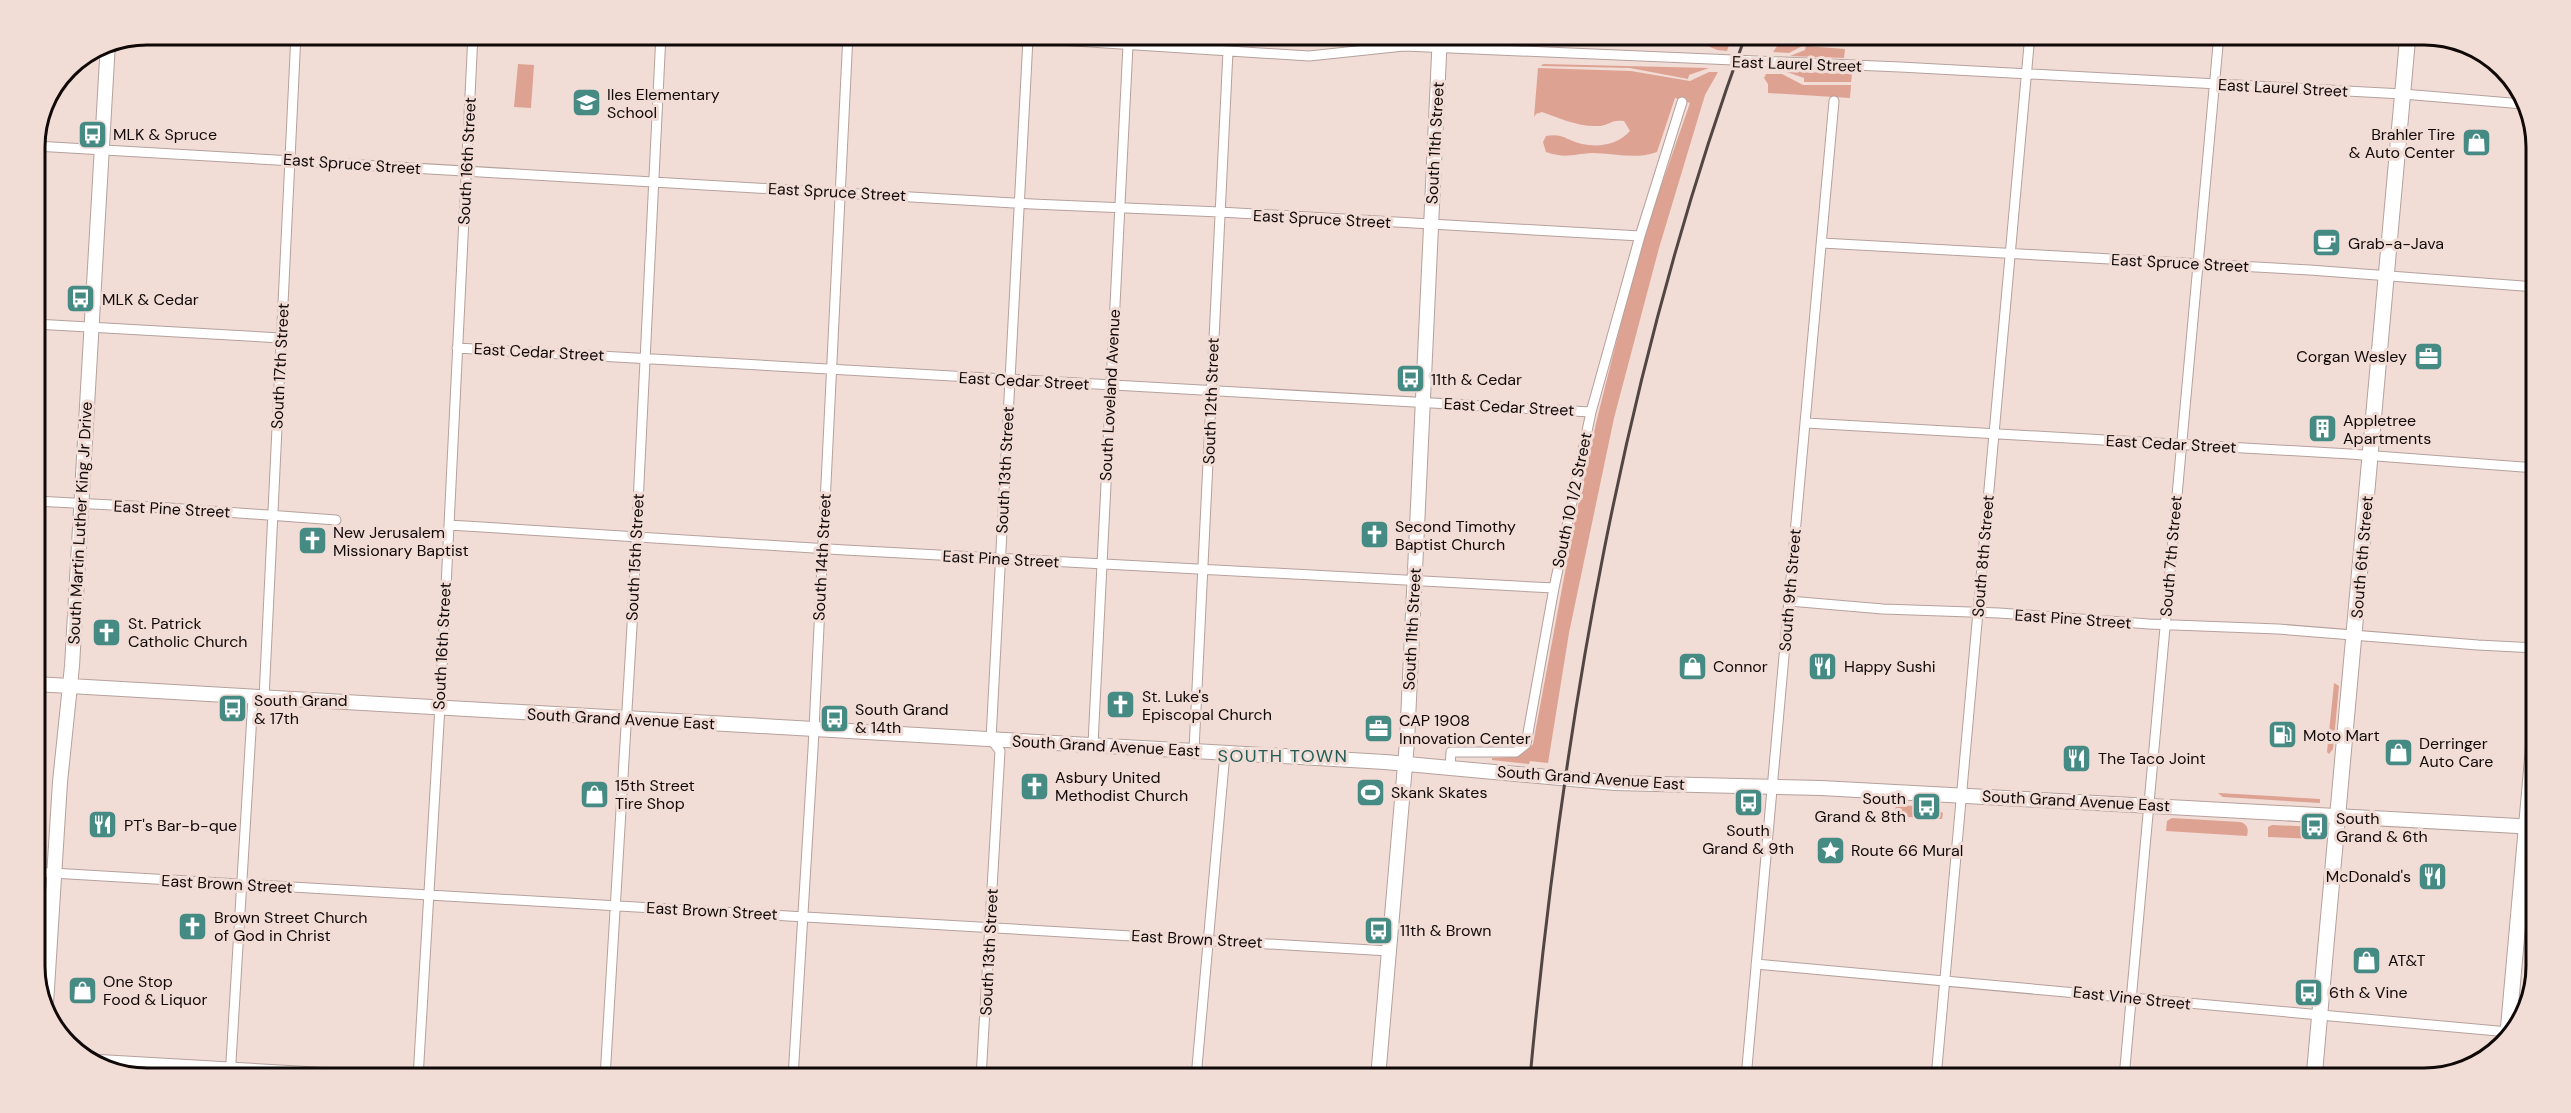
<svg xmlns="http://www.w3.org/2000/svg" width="2571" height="1113" font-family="'DM Sans',sans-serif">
	<rect width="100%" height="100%" fill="#f1dcd6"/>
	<!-- green -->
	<path fill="#dea292" d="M1697 34 1726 35 1729 45 1727 51 1717 50 1694 40Z
		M1785 35H1846L1845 46 1806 44 1789 53 1773 52Z
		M1806 46 1845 49 1844 58 1790 56 1805 50Z
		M518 64 534 65 531 108 514 107Z
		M1543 64 1709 68 1689 75 1688 79 1630 68 1541 66Z
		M1538 68 1631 71 1690 81 1709 72H1718L1705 95 1659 248 1614 418 1569 633 1548 763 1530 761 1529 764 1492 760V758C1508 757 1523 758 1533 744L1574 524 1597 419 1640 247 1690 103 1675 98 1657 152C1636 160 1615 153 1592 153 1573 154 1566 159 1546 152L1543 142 1546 136C1564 133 1567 141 1582 144 1600 148 1618 144 1630 131L1624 121C1610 119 1609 126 1597 126 1579 127 1559 118 1542 112L1536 114 1534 117Z
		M1784 71 1852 74 1851 82H1804V78Z
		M1766 74H1782L1803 85H1851L1850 98 1768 93V84L1764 78Z
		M2334 683 2339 686 2333 749 2329 754 2327 752Z
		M2218 793H2219L2320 799V803L2223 797Z
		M1896 805 1933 807 1943 813 1942 819 1894 816Z
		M2172 818 2240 822C2247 824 2249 828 2247 836L2166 831 2167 821Z
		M2272 825 2317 827 2316 839 2268 837V827Z"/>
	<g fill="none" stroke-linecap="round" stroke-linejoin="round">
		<defs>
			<path id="street" d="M964 34 1309 56 1404 46 1900 67 2403 94 2523 104
				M35 146 1032 204 1220 212 1640 236
				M1822 243 2310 270 2536 287
				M35 324 281 338
				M457 348 1591 412
				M1806 423 2350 454 2536 468
				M35 501 169 508 336 520
				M449 525 845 550 1554 588
				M1789 601 1883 609 1999 613 2149 624 2278 629 2478 645 2536 648
				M264 698 296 34
				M1093 744 1128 45
				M1194 750 1228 51
				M1450 767 1451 752H1516L1526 744 1554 588 1591 412 1640 236 1682 102
				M35 872 1389 951
				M1756 964 2509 1032
				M91 1059 418 1078
				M230 1078 253 698
				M418 1078 441 689 473 34
				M605 1078 632 626 661 34
				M793 1078 813 749 848 34
				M981 1078 1000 751 991 739 1028 39
				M1196 1078 1225 753
				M1746 1078 1834 101
				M1936 1078 2030 34
				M2124 1078 2219 34"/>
			<path id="secondary" d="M35 684 1385 762 1615 783 1821 788 2536 827
				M46 1004 60 782 72 666 108 42
				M1378 1078 1407 742 1440 34"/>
			<path id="primary" d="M2508 1033 2536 720
				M2314 1078 2408 34"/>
		</defs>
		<!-- street casing -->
		<use href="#street" stroke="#b5a19c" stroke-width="11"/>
		<!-- secondary casing -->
		<use href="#secondary" stroke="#b5a19c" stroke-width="16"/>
		<!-- primary casing -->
		<use href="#primary" stroke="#b5a19c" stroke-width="17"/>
		<!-- street -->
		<use href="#street" stroke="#fff" stroke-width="9"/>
		<!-- secondary -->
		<use href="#secondary" stroke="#fff" stroke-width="14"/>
		<!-- primary -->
		<use href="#primary" stroke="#fff" stroke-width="15"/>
		<!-- rail -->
		<path stroke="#514644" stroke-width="3" d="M1530 1078C1563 724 1623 370 1746 34"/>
	</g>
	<!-- icons -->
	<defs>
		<symbol id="school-square" viewBox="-11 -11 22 22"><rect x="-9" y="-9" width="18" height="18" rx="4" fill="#458b84" stroke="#f1dcd6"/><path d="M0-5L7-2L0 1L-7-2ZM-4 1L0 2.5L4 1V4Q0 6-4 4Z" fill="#fff"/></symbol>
		<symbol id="bus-square" viewBox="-11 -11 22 22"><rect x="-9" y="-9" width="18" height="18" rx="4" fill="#458b84" stroke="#f1dcd6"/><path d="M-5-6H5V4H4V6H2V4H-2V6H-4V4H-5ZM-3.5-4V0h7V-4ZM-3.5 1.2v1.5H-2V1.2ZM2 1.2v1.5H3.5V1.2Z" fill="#fff"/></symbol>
		<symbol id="shop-square" viewBox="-11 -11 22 22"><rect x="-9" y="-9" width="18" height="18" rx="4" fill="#458b84" stroke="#f1dcd6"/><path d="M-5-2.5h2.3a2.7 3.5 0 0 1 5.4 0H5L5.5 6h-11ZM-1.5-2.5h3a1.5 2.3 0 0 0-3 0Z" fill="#fff"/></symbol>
		<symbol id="cafe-square" viewBox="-11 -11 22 22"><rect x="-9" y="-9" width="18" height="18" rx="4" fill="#458b84" stroke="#f1dcd6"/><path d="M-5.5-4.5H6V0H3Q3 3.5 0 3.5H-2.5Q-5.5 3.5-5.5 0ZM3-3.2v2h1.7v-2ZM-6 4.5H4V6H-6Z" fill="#fff"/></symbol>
		<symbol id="office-square" viewBox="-11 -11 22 22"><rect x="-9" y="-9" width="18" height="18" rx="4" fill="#458b84" stroke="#f1dcd6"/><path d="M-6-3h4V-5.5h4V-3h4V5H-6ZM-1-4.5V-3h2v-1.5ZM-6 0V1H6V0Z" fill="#fff"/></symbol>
		<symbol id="building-square" viewBox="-11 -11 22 22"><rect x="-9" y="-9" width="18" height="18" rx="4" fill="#458b84" stroke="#f1dcd6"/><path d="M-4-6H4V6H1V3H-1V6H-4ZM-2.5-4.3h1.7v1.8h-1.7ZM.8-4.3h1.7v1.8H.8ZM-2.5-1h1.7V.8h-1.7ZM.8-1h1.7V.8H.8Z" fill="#fff"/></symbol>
		<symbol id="church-square" viewBox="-11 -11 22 22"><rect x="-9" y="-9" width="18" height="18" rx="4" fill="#458b84" stroke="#f1dcd6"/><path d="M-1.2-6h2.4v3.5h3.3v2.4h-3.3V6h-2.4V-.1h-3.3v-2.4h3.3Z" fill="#fff"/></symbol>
		<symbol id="restaurant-square" viewBox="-11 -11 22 22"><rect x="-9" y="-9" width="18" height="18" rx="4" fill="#458b84" stroke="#f1dcd6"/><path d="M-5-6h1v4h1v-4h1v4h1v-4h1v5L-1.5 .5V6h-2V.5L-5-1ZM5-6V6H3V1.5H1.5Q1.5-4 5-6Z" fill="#fff"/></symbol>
		<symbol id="fuel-square" viewBox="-11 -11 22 22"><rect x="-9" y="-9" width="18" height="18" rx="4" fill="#458b84" stroke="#f1dcd6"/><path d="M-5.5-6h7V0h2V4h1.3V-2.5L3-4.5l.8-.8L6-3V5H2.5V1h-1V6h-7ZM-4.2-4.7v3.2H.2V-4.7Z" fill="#fff"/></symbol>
		<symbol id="stadium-square" viewBox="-11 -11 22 22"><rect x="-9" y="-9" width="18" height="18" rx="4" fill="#458b84" stroke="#f1dcd6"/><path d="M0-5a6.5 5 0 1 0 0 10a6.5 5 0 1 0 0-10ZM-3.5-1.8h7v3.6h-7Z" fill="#fff"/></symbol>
		<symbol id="sight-square" viewBox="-11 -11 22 22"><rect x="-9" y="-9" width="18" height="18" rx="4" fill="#458b84" stroke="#f1dcd6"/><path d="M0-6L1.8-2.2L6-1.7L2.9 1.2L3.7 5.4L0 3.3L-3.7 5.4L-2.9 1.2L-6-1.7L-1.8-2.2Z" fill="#fff"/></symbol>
	</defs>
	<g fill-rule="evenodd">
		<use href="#school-square" x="570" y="86" width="33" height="33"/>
		<use href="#bus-square" x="76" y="118" width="33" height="33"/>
		<use href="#shop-square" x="2460" y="126" width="33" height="33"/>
		<use href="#cafe-square" x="2310" y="226" width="33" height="33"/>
		<use href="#bus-square" x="64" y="282" width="33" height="33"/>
		<use href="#office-square" x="2412" y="340" width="33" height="33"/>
		<use href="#bus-square" x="1394" y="362" width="33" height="33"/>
		<use href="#building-square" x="2306" y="412" width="33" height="33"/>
		<use href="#church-square" x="1358" y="518" width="33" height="33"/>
		<use href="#church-square" x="296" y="524" width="33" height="33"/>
		<use href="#church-square" x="90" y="616" width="33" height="33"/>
		<use href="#shop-square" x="1676" y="650" width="33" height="33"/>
		<use href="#restaurant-square" x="1806" y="650" width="33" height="33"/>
		<use href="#church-square" x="1104" y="688" width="33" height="33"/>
		<use href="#bus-square" x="216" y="692" width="33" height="33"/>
		<use href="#bus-square" x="818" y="702" width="33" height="33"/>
		<use href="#office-square" x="1362" y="712" width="33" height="33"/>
		<use href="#fuel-square" x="2266" y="718" width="33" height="33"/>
		<use href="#shop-square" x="2382" y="736" width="33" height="33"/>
		<use href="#restaurant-square" x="2060" y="742" width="33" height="33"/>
		<use href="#church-square" x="1018" y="770" width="33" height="33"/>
		<use href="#stadium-square" x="1354" y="776" width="33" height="33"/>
		<use href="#shop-square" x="578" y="778" width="33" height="33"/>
		<use href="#bus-square" x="1732" y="786" width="33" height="33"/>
		<use href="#bus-square" x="1910" y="790" width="33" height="33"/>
		<use href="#restaurant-square" x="86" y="808" width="33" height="33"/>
		<use href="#bus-square" x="2298" y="810" width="33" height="33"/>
		<use href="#sight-square" x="1814" y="834" width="33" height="33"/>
		<use href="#restaurant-square" x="2416" y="860" width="33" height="33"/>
		<use href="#church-square" x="176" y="910" width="33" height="33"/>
		<use href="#bus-square" x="1362" y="914" width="33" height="33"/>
		<use href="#shop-square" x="2350" y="944" width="33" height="33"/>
		<use href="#shop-square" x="66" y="974" width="33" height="33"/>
		<use href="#bus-square" x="2292" y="976" width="33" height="33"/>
	</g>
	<g text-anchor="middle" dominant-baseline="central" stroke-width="6" stroke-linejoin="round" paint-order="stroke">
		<!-- street labels -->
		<g font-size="16" fill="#100908" stroke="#f1dcd6">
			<text transform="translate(1797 64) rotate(2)">East Laurel Street</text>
			<text transform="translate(2283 88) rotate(3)">East Laurel Street</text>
			<text transform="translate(1435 143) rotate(-87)">South 11th Street</text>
			<text transform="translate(467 161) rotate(-87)">South 16th Street</text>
			<text transform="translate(352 164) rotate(4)">East Spruce Street</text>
			<text transform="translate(837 192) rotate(3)">East Spruce Street</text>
			<text transform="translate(1322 219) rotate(3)">East Spruce Street</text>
			<text transform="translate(2180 263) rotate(3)">East Spruce Street</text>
			<text transform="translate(539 352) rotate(3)">East Cedar Street</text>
			<text transform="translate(280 366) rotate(-87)">South 17th Street</text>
			<text transform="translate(1024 381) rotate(3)">East Cedar Street</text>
			<text transform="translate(1110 395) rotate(-87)">South Loveland Avenue</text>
			<text transform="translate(1211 401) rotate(-88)">South 12th Street</text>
			<text transform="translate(1509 407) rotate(3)">East Cedar Street</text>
			<text transform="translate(2171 444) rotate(3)">East Cedar Street</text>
			<text transform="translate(1005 470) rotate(-87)">South 13th Street</text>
			<text transform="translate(1572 500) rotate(-78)">South 10 1/2 Street</text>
			<text transform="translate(172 509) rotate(3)">East Pine Street</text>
			<text transform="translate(80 523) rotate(-87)">South Martin Luther King Jr Drive</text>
			<text transform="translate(1983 556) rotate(-85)">South 8th Street</text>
			<text transform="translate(2171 556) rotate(-85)">South 7th Street</text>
			<text transform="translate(635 557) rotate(-87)">South 15th Street</text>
			<text transform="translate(822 557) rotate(-87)">South 14th Street</text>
			<text transform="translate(2362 557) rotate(-85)">South 6th Street</text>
			<text transform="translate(1001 559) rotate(3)">East Pine Street</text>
			<text transform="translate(1790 590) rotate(-85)">South 9th Street</text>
			<text transform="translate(2073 619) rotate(4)">East Pine Street</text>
			<text transform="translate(1412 629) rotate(-87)">South 11th Street</text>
			<text transform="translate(442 646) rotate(-87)">South 16th Street</text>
			<text transform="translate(621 719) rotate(3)">South Grand Avenue East</text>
			<text transform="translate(1106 746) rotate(3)">South Grand Avenue East</text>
			<text transform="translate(1591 778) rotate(4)">South Grand Avenue East</text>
			<text transform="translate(2076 801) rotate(3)">South Grand Avenue East</text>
			<text transform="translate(227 884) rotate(3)">East Brown Street</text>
			<text transform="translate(712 911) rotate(3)">East Brown Street</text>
			<text transform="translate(1197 939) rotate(3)">East Brown Street</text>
			<text transform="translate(989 952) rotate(-87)">South 13th Street</text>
			<text transform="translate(2132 998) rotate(6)">East Vine Street</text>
		</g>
		<!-- poi labels -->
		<g font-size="16" fill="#100908" stroke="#f1dcd6" text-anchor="start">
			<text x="607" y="94">Iles Elementary<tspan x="607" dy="18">School</tspan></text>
			<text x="113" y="134">MLK &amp; Spruce</text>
			<text x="2455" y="134" text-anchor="end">Brahler Tire<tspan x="2455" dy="18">&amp; Auto Center</tspan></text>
			<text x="2348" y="243">Grab-a-Java</text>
			<text x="102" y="299">MLK &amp; Cedar</text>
			<text x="2407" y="356" text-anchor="end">Corgan Wesley</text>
			<text x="1431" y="379">11th &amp; Cedar</text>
			<text x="2343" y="420">Appletree<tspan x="2343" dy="18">Apartments</tspan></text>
			<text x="1395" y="526">Second Timothy<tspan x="1395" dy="18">Baptist Church</tspan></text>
			<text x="333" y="532">New Jerusalem<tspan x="333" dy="18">Missionary Baptist</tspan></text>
			<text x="128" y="623">St. Patrick<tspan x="128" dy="18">Catholic Church</tspan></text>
			<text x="1713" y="666">Connor</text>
			<text x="1844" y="666">Happy Sushi</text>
			<text x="1142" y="696">St. Luke's<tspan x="1142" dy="18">Episcopal Church</tspan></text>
			<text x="254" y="700">South Grand<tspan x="254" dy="18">&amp; 17th</tspan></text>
			<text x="855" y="709">South Grand<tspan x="855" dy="18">&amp; 14th</tspan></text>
			<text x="1399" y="720">CAP 1908<tspan x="1399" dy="18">Innovation Center</tspan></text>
			<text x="2303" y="735">Moto Mart</text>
			<text x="2419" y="743">Derringer<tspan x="2419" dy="18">Auto Care</tspan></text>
			<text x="2098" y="758">The Taco Joint</text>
			<text x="1055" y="777">Asbury United<tspan x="1055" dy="18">Methodist Church</tspan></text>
			<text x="615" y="785">15th Street<tspan x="615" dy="18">Tire Shop</tspan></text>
			<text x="1391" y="792">Skank Skates</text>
			<text x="1906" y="798" text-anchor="end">South<tspan x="1906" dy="18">Grand &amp; 8th</tspan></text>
			<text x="2336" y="818">South<tspan x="2336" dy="18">Grand &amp; 6th</tspan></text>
			<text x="124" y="825">PT's Bar-b-que</text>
			<text x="1748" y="830" text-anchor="middle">South<tspan x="1748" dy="18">Grand &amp; 9th</tspan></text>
			<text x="1851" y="850">Route 66 Mural</text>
			<text x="2411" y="876" text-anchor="end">McDonald's</text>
			<text x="214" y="917">Brown Street Church<tspan x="214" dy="18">of God in Christ</tspan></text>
			<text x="1400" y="930">11th &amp; Brown</text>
			<text x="2388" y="960">AT&amp;T</text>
			<text x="103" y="981">One Stop<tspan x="103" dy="18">Food &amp; Liquor</tspan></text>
			<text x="2329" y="992">6th &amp; Vine</text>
		</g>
		<!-- neighbourhood labels -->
		<g font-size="18" letter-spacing="1.5" fill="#225c56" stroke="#f1dcd6">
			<text x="1283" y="756">SOUTH TOWN</text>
		</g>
	</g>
	<!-- crop -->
	<path d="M0 0H2571V1113H0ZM147 45H2424A102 102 0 0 1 2526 147V966A102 102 0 0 1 2424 1068H147A102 102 0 0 1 45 966V147A102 102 0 0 1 147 45Z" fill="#f1dcd6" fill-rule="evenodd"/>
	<path fill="none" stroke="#100908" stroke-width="3" d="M147 45H2424A102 102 0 0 1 2526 147V966A102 102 0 0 1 2424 1068H147A102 102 0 0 1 45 966V147A102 102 0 0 1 147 45Z"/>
</svg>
